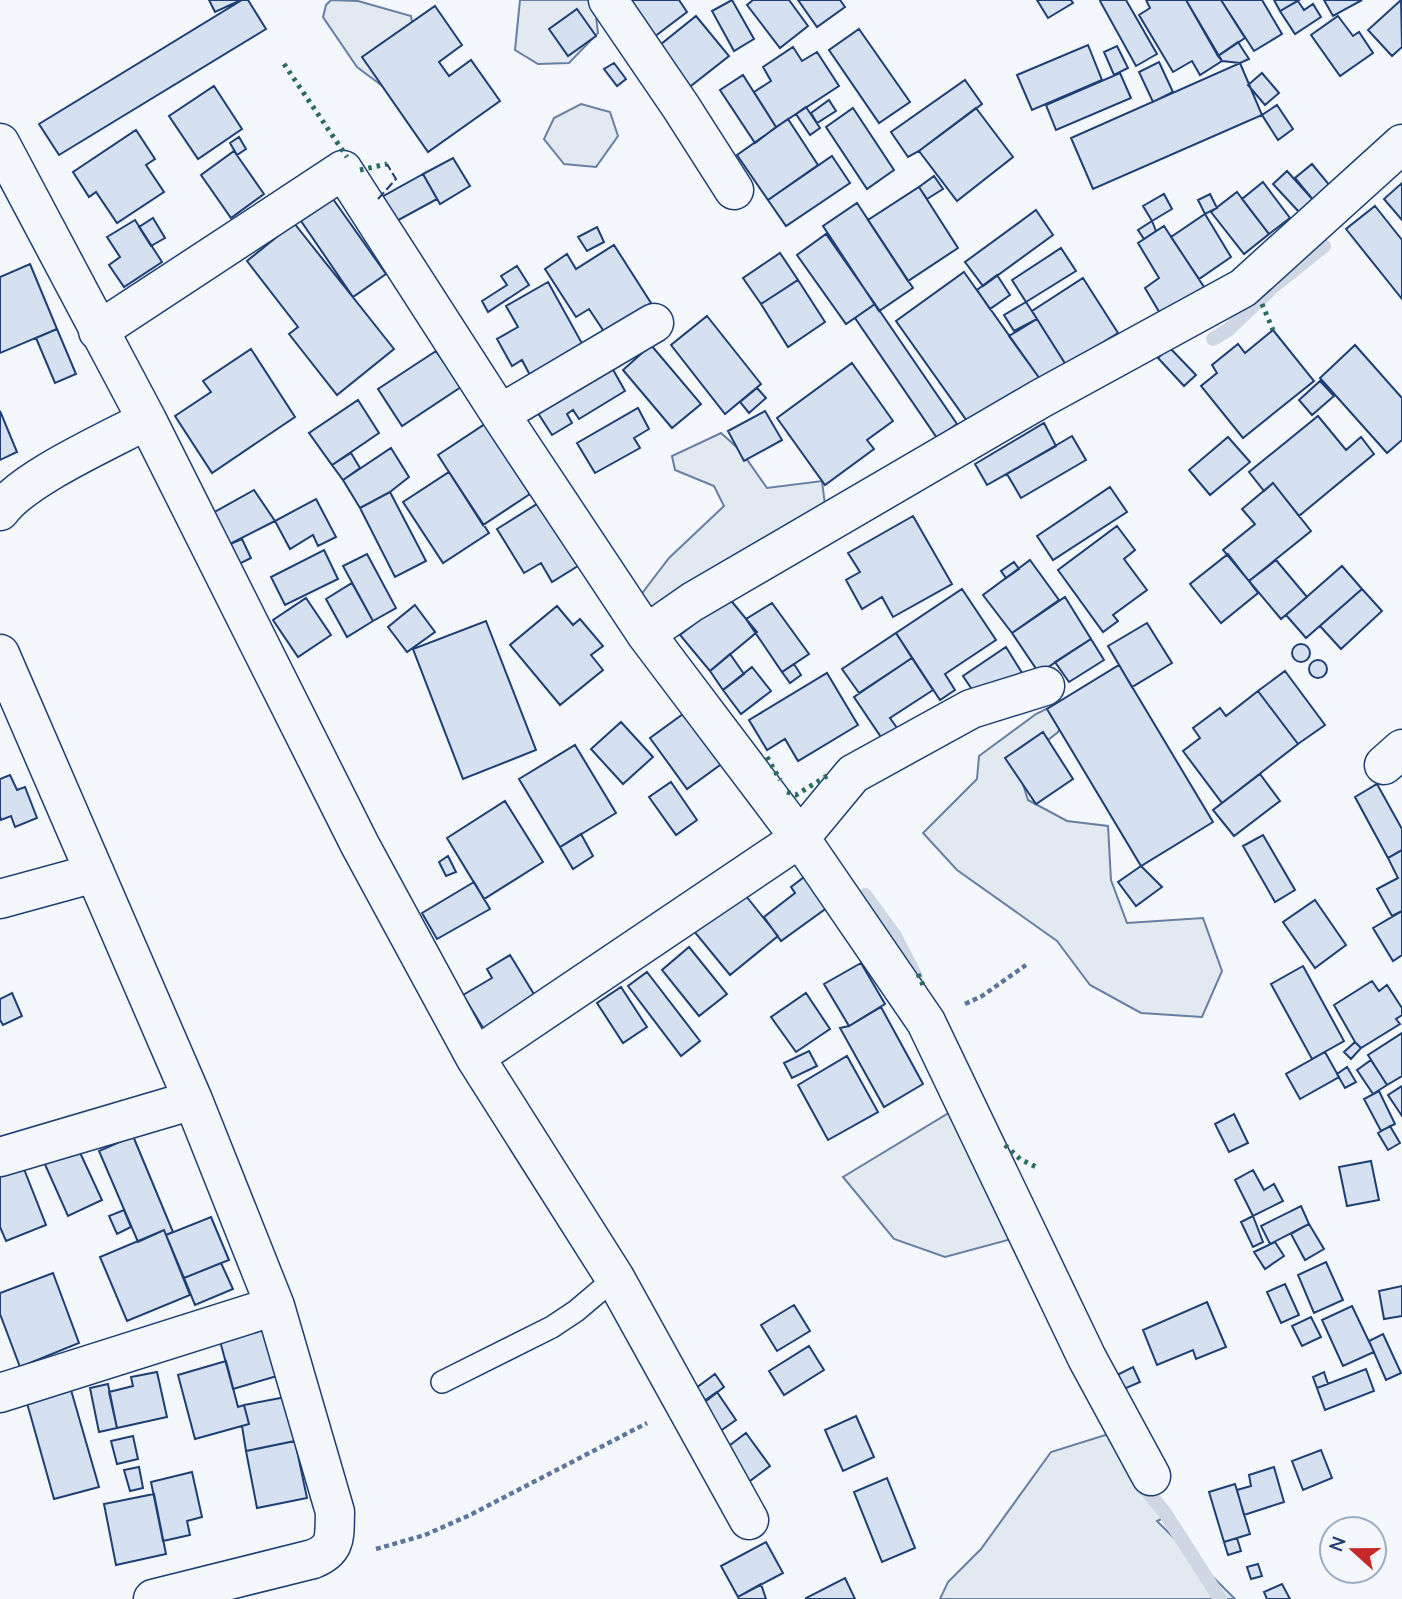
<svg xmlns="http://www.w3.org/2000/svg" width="1402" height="1599" font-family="Mulish,sans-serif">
	<rect width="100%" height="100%" fill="#f4f7fb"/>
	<!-- green -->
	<path fill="#e3e9f0" stroke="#687fa3" stroke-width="2" d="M331 0 358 1 411 16 418 58 389 91 357 67 323 17 326 5Z
		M520 0H594L598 33 569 63 538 64 515 50Z
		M581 104 610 112 618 136 596 167 564 164 544 139 554 118Z
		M721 433 741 451 767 488 822 481 826 513 660 621 640 596 669 558 724 506 714 486 675 470 672 456Z
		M1056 704 1068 710 1058 732 1017 765 1028 800 1067 821 1108 826 1111 880 1127 923 1203 918 1222 971 1202 1017 1141 1013 1090 985 1057 941 957 870 923 833 977 779 979 756 1036 714Z
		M957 1108 1019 1237 945 1257 894 1239 843 1177Z
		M1115 1432 1141 1474 1172 1514 1157 1521 1235 1599H940L948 1582 981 1549 1051 1452Z"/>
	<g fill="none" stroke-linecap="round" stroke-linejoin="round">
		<!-- stream -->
		<path stroke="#cfd7e4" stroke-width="14" d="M1213 339 1228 330 1274 286 1324 246
			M865 895 895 936 916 977
			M1140 1482 1165 1513 1220 1599"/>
	</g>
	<!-- building -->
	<path fill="#d5e0f0" stroke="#1d3f73" stroke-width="2" d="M209 0H241L215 12Z
		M242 0H248L266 29 59 155 39 124Z
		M628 0H679L687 12 654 37Z
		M732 0 754 39 734 51 712 11Z
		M753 0H789L808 26 780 48 747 5Z
		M798 0H840L845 7 817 27Z
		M1037 0H1071L1073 3 1048 18Z
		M1102 0H1126L1157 54 1136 66 1100 1Z
		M1146 0H1186L1222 61 1200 75 1192 61 1173 72 1139 15 1150 8Z
		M1186 0H1221L1245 38 1218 56Z
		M1221 0H1262L1282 34 1254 51Z
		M1274 0H1299L1280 11Z
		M1324 0H1362L1333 16Z
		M1401 0 1402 47 1392 56 1368 30Z
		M1298 1 1304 10 1313 4 1321 17 1295 34 1280 11Z
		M435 6 462 45 439 62 449 76 471 60 500 101 428 152 362 57Z
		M577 9 596 36 568 56 549 29Z
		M696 16 729 56 687 89 655 49Z
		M1338 16 1353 36 1359 32 1373 53 1340 76 1311 35Z
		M859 29 910 102 879 123 829 50Z
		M1238 42 1249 59 1240 63 1222 61 1218 56Z
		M1088 45 1102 80 1032 110 1017 75Z
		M1117 46 1128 68 1114 75 1104 52Z
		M793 47 802 61 817 52 839 86 776 127 754 92 771 81 763 67Z
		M1159 62 1173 92 1153 102 1139 72Z
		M614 63 626 79 617 86 604 69Z
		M1240 63 1262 115 1093 189 1071 138Z
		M1120 73 1131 98 1056 130 1046 105Z
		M1262 73 1279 93 1265 105 1248 85Z
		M743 75 776 127 755 143 720 90Z
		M965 80 982 104 919 151 908 157 891 132Z
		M214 86 242 129 198 159 169 116Z
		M829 100 836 111 817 123 811 113Z
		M1277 105 1293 129 1278 140 1262 115Z
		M806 107 820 128 810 135 796 114Z
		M853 108 894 170 867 189 826 127Z
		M976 108 1013 157 957 201 919 151Z
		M788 119 818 165 768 200 737 155Z
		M136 130 155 159 146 165 164 192 117 223 96 192 89 197 73 172Z
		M239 137 246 149 237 155 230 143Z
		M234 151 264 194 231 218 201 175Z
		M832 156 850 183 786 226 768 200Z
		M453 158 470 186 440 204 423 174Z
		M1312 164 1331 187 1314 201 1295 178Z
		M1287 171 1314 201 1300 213 1273 184Z
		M423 174 437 199 384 228 371 203Z
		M934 176 943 189 927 199 919 187Z
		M1263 182 1290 218 1269 234 1242 199Z
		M1402 183V220L1384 199Z
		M919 187 958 248 908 281 868 220Z
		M1237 192 1269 234 1244 254 1211 212Z
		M1164 194 1172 209 1152 221 1143 206Z
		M1210 194 1217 208 1205 214 1198 200Z
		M333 199 386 274 353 297 301 221Z
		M857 203 913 288 879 311 823 226Z
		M1375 206 1402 240V299L1346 229Z
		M1036 210 1053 235 983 286 965 262Z
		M1205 214 1231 257 1199 279 1171 237Z
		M153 218 165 238 151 246 139 227Z
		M135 220 162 262 124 287 109 265 120 257 107 237Z
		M1152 221 1156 231 1144 239 1138 230Z
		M294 223 394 349 337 395 289 334 298 327 247 261Z
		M1164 226 1204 287 1161 315 1145 288 1159 278 1138 243Z
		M597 227 604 242 587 251 578 237Z
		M826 234 875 304 846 324 797 255Z
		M614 245 651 303 605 333 589 309 576 317 545 269 567 254 576 269Z
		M1061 248 1076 271 1026 302 1012 280Z
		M780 253 798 280 761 304 743 278Z
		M30 264 57 329 0 353V277Z
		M517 266 529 285 488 312 482 301 507 285 501 276Z
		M964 272 1040 379 972 428 896 321Z
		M997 275 1010 295 990 309 977 290Z
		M1083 278 1118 333 1066 365 1032 311Z
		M798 280 825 322 788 347 761 304Z
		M548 282 584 347 531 377 522 360 512 366 497 339 518 327 506 306Z
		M1026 302 1037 319 1014 331 1004 315Z
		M875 304 957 424 937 438 855 318Z
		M707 316 761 384 725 414 671 345Z
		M1037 319 1066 365 1040 379 1009 336Z
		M57 329 76 374 55 383 36 338Z
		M1273 330 1314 381 1243 438 1201 386 1217 373 1212 365 1238 344 1245 353Z
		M651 345 701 404 672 428 623 370Z
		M1355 345 1402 398V440L1387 453 1320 378Z
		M1169 347 1196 375 1184 386 1158 358Z
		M251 349 295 417 212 473 175 416 211 392 203 381Z
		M436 351 461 387 402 426 378 389Z
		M852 363 893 421 867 440 874 449 825 485 777 418Z
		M611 366 625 391 579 419 573 410 567 414 572 423 552 435 536 410Z
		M1320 381 1334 396 1312 415 1299 400Z
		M757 388 766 398 749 413 740 402Z
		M358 400 379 433 332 465 309 433Z
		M638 408 649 429 634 438 640 448 595 473 577 443Z
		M0 411 17 452 0 460Z
		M765 411 782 440 744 461 728 431Z
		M1318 416 1346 450 1361 437 1374 454 1299 516 1273 483 1264 491 1249 472Z
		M1044 423 1056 446 987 485 975 464Z
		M485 424 530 494 483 525 438 455Z
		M1072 436 1086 460 1021 498 1007 474Z
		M1228 437 1250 462 1210 495 1189 470Z
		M391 448 409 477 390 492 360 508 343 480Z
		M351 453 360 468 343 480 332 465Z
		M449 472 489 533 443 563 403 502Z
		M1273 483 1311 531 1249 581 1223 550 1255 524 1242 509Z
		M1110 487 1127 512 1053 560 1037 536Z
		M254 490 275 521 228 545 211 514Z
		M390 492 426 561 395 577 360 508Z
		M548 497 586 561 552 582 541 563 524 573 497 529Z
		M316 499 336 537 318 546 313 535 290 549 275 521Z
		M913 516 952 584 893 617 882 597 862 609 846 580 860 572 848 553Z
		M1117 526 1135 550 1124 559 1147 590 1113 615 1118 621 1103 632 1058 570Z
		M242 539 251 558 237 565 228 545Z
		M324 550 338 579 285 605 271 577Z
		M367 554 396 608 373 621 343 566Z
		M1228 554 1258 593 1221 623 1190 584Z
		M1030 560 1059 600 1012 633 983 595Z
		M1276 560 1307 597 1281 619 1249 581Z
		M1014 562 1019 569 1006 578 1001 571Z
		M1342 566 1362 589 1306 638 1286 615Z
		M352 583 373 621 347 637 326 599Z
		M962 589 996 640 945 674 955 690 940 700 896 633Z
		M1362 589 1382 611 1341 649 1320 626Z
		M728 597 757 632 710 671 680 635Z
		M1065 597 1091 639 1039 673 1012 633Z
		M306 598 331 635 298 657 273 620Z
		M772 603 809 654 782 672 746 619Z
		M415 605 435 632 407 652 388 627Z
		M557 606 573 625 580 619 603 646 591 655 603 670 560 705 510 645Z
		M486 621 536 750 463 779 413 649Z
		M1147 623 1172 663 1132 687 1108 646Z
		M896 633 912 658 859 693 842 669Z
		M1091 639 1104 660 1069 682 1055 662Z
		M1292 653a9 9 0 1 1 18 0a9 9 0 1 1-18 0Z
		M1006 647 1024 676 981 703 963 676Z
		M730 654 744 674 723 690 710 671Z
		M912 658 933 690 890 718 902 735 887 746 854 697Z
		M1309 669a9 9 0 1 1 18 0a9 9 0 1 1-18 0Z
		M794 664 801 675 790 683 782 672Z
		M1119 665 1213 822 1141 866 1047 709Z
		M752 667 771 691 741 714 723 690Z
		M1285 671 1325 725 1298 744 1258 691Z
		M827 673 858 725 798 761 785 739 767 750 749 720Z
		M1258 691 1298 744 1222 803 1183 751 1200 738 1193 728 1220 708 1226 716Z
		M690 709 727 760 687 789 650 738Z
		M621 722 653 757 623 784 591 749Z
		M1043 732 1073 779 1036 804 1005 758Z
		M575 745 616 813 560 847 519 779Z
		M1260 774 1280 801 1234 836 1213 810Z
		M10 775 17 790 25 787 37 818 15 827 11 816 1 820 0 816V779Z
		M671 782 697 820 676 835 649 797Z
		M1377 784 1402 829V850L1388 858 1355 797Z
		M505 801 543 862 484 899 447 838Z
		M581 834 593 856 573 869 560 847Z
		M1263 835 1295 890 1275 902 1243 846Z
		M1402 850V911L1392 916 1377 889 1398 878 1388 858Z
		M448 856 456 872 446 876 439 862Z
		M1141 866 1162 887 1136 906 1118 882Z
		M812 871 835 902 781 941 764 917 795 893 791 887Z
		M474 882 490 909 437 939 422 913Z
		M742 891 778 936 730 975 693 930Z
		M1315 900 1346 945 1315 968 1283 922Z
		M1402 911V955L1393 961 1373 928Z
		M689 947 727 994 699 1016 662 970Z
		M510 955 543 1009 491 1041 463 995 492 978 487 969Z
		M861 963 885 1004 849 1026 824 984Z
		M1303 966 1344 1041 1312 1059 1271 984Z
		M647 972 700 1041 681 1056 628 986Z
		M1372 981 1379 991 1387 985 1402 1008V1015L1396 1019 1400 1024 1361 1048 1355 1042 1334 1005Z
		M621 987 647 1027 623 1043 597 1003Z
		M12 993 22 1016 3 1025 0 1020V999Z
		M806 993 830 1029 796 1052 771 1017Z
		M881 1007 923 1084 884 1107 840 1028 849 1026Z
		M1402 1033V1076L1387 1085 1368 1055Z
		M1355 1042 1361 1048 1351 1059 1344 1052Z
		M809 1051 817 1066 792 1078 784 1063Z
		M1325 1052 1339 1077 1300 1099 1286 1074Z
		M847 1056 878 1112 828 1140 798 1085Z
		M1371 1060 1387 1085 1373 1094 1357 1070Z
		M1347 1067 1356 1082 1345 1088 1337 1074Z
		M1402 1086V1116L1388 1095Z
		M1379 1091 1395 1124 1381 1131 1364 1099Z
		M1234 1114 1248 1143 1229 1152 1215 1124Z
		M1390 1126 1400 1143 1388 1150 1378 1133Z
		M133 1136 173 1232 166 1235 164 1230 138 1242 99 1151Z
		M76 1144 102 1200 68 1216 43 1160Z
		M1371 1161 1379 1200 1347 1206 1339 1167Z
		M22 1164 46 1225 6 1241 0 1227V1174Z
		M1253 1170 1264 1190 1274 1184 1283 1201 1253 1216 1235 1180Z
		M1301 1206 1309 1224 1270 1244 1261 1226Z
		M124 1210 131 1227 117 1234 109 1216Z
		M1253 1216 1263 1242 1253 1247 1241 1222Z
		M211 1217 229 1260 184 1278 166 1235Z
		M1309 1224 1324 1249 1305 1260 1291 1234Z
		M164 1230 190 1295 127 1321 100 1257Z
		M1275 1242 1284 1256 1265 1269 1254 1252Z
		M1326 1262 1343 1300 1314 1313 1298 1275Z
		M221 1263 233 1289 195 1305 184 1278Z
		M53 1273 79 1343 20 1367 0 1314V1293Z
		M1285 1284 1299 1315 1281 1323 1267 1292Z
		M1402 1286V1316L1384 1319 1379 1291Z
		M1207 1302 1226 1347 1196 1359 1193 1350 1157 1365 1143 1330Z
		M794 1305 810 1331 777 1351 761 1325Z
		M1352 1306 1374 1352 1343 1366 1322 1320Z
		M1311 1317 1321 1337 1302 1346 1292 1326Z
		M262 1328 277 1376 233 1389 220 1341Z
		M1383 1334 1401 1373 1386 1380 1369 1341Z
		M809 1346 824 1370 784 1395 769 1371Z
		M226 1361 238 1407 244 1405 249 1424 195 1439 178 1375Z
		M1133 1367 1140 1382 1124 1389 1117 1375Z
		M1366 1369 1374 1391 1325 1410 1317 1388Z
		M157 1372 167 1417 117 1428 109 1392 133 1386 131 1377Z
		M1324 1372 1328 1384 1317 1388 1313 1377Z
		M715 1374 724 1387 706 1401 696 1388Z
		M108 1384 117 1428 99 1432 90 1388Z
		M71 1390 99 1487 54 1499 27 1403Z
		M717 1392 736 1420 716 1434 697 1406Z
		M286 1397 295 1441 246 1451 242 1426 249 1424 244 1405Z
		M856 1416 874 1457 843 1471 825 1430Z
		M746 1433 770 1466 742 1487 717 1455Z
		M133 1436 138 1459 117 1464 111 1441Z
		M295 1441 307 1498 257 1508 246 1451Z
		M1321 1450 1332 1478 1303 1490 1292 1461Z
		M139 1467 143 1488 130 1491 124 1470Z
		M1274 1467 1284 1502 1244 1515 1237 1490 1251 1486 1249 1475Z
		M192 1472 202 1517 187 1521 190 1535 163 1541 151 1482Z
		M887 1478 915 1548 882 1562 854 1492Z
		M1235 1484 1250 1534 1224 1542 1209 1492Z
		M154 1494 166 1554 116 1565 104 1504Z
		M1237 1538 1241 1551 1228 1555 1224 1542Z
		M766 1542 783 1573 738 1597 721 1566Z
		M1258 1564 1262 1576 1251 1579 1247 1567Z
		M845 1578 855 1599H806V1598Z
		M761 1584 766 1599H739L738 1597Z
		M1282 1584 1290 1599H1267L1264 1592Z"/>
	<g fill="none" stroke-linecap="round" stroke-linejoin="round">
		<defs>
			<path id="lane" d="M442 1382 552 1327 576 1311 615 1278"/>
			<path id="street" d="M608 0 681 107 734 190
				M0 143 147 420 360 845 475 1057 615 1278 749 1520
				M98 331 343 170 500 414 646 634 800 838 926 1022 1087 1358 1151 1476
				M500 414 654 323
				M0 511C24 478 108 441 147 420
				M646 634 692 602 1040 399 1243 288 1402 144
				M0 654 193 1100 275 1306 335 1512C334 1535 338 1549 313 1559L153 1599
				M1384 765 1402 749
				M0 899 95 873
				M475 1057 800 838 853 774 971 709 1045 686
				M0 1157 193 1100
				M0 1393 275 1306"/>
		</defs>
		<!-- lane casing -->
		<use href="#lane" stroke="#1d3f73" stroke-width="24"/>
		<!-- street casing -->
		<use href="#street" stroke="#1d3f73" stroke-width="41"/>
		<!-- path -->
		<path stroke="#5e769c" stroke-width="4.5" stroke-dasharray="5 3.5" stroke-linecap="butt" d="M965 1004 982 996 1026 965
			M376 1549 425 1535 470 1515 647 1423"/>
		<!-- lane -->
		<use href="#lane" stroke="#f4f7fb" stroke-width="21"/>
		<!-- street -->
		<use href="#street" stroke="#f4f7fb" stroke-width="38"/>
		<!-- hedge -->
		<path stroke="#2c6c60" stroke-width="5" stroke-dasharray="3.5 5" stroke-linecap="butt" d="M284 64 347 157
			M360 170 387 164
			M1262 304 1273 330
			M767 757 780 780
			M787 792 796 795 830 774
			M918 974 923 985
			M1005 1145 1020 1159 1038 1168"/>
		<!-- fence -->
		<path stroke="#1d3f73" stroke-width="2" stroke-dasharray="9 3.5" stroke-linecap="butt" d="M378 199 396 179 387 164"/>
	</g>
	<!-- north arrow -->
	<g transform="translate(1353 1550) rotate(291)"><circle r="33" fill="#f4f7fb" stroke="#9eadc5" stroke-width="2"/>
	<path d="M0-5L12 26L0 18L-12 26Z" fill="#c62828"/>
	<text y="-10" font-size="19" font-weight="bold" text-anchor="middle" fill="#1d3f73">N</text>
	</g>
</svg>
